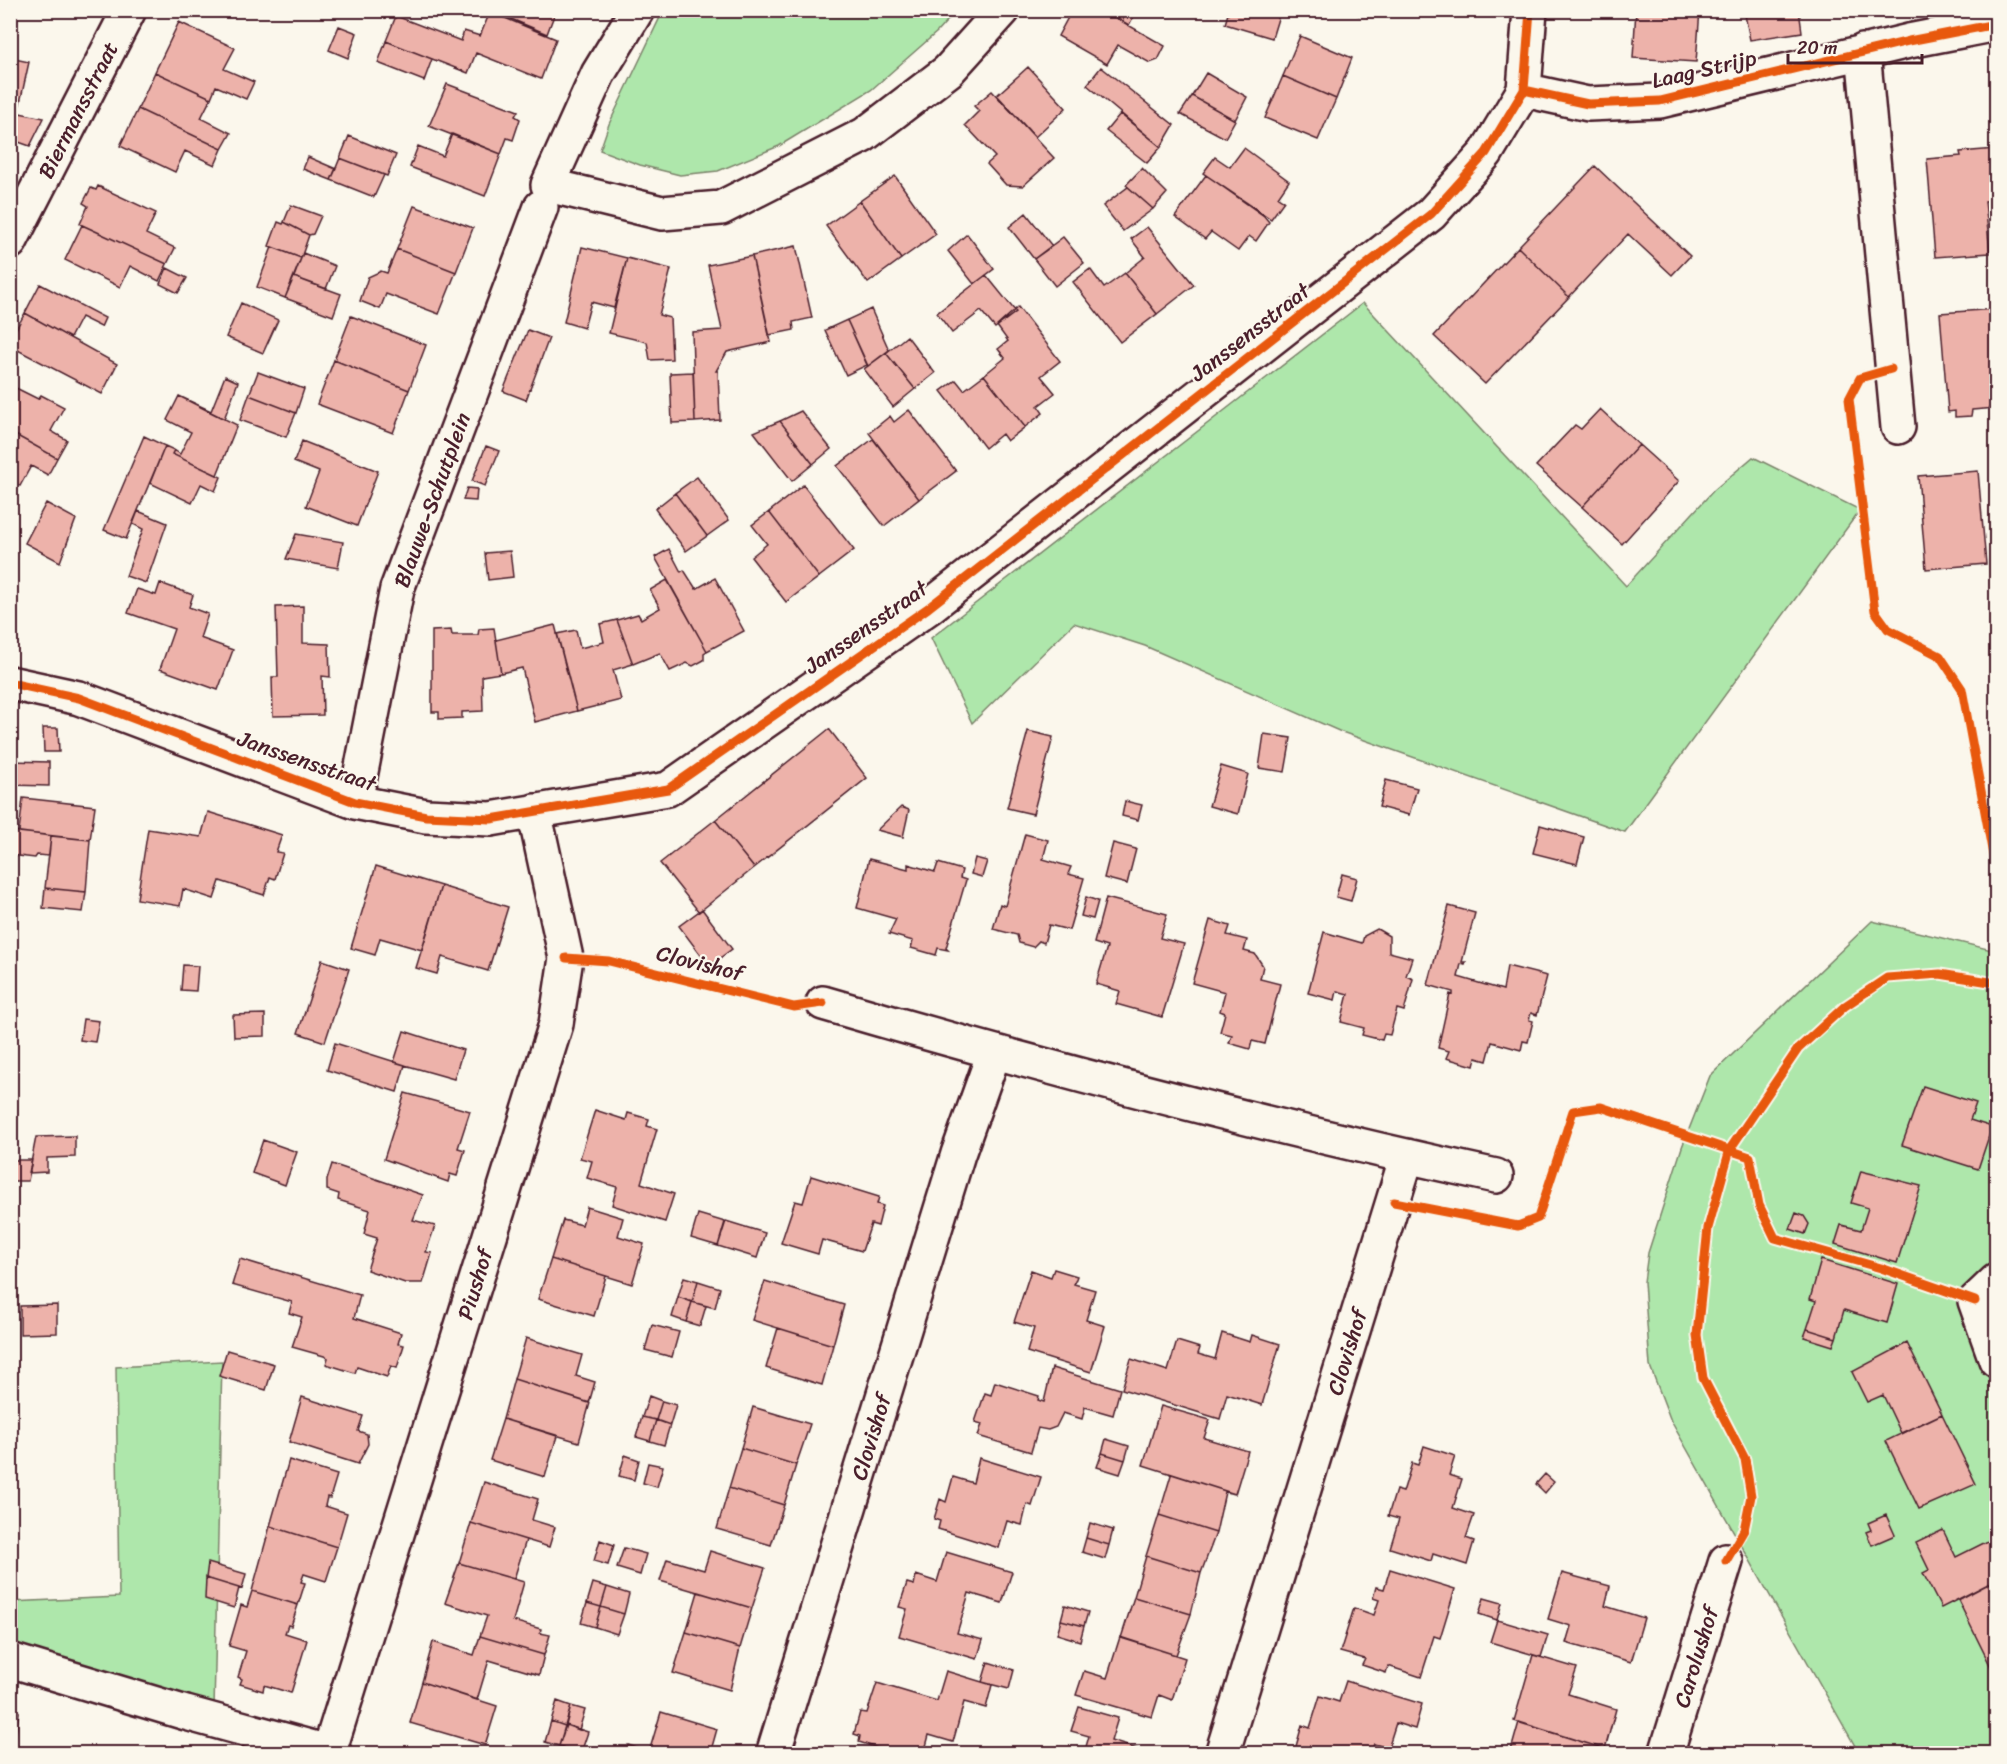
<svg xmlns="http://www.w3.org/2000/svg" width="2007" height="1764" font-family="Sriracha,sans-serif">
	<rect width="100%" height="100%" fill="#fbf7ec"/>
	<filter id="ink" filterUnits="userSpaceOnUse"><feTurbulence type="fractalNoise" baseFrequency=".0167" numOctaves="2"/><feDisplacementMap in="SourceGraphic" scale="12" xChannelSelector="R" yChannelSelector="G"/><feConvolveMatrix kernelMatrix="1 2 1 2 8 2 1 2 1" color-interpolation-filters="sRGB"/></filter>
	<g filter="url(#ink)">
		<!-- green -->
		<path fill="#aee7ab" stroke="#7c836b" stroke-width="1.5" d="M663 11V10L956 11 937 32 871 90 779 146 718 171 680 175 640 165 600 150 609 124Z
			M1363 303 1626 586 1714 490 1753 457 1860 510 1625 832 1339 731 1145 646 1074 623 972 723 931 638Z
			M1872 921 1996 951V1753H1859L1671 1421 1650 1366 1644 1282 1648 1253 1682 1147 1710 1076Z
			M222 1361 214 1709 11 1649 10 1602 119 1597 116 1367Z"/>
		<!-- building -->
		<path fill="#edb2aa" stroke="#4a1f2b" stroke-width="1.5" d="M490 10H556L547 34Z
			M1072 10H1102L1165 46 1158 60 1150 63 1118 45 1107 64 1058 36Z
			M1102 10H1137L1129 25Z
			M1229 10H1274L1280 12 1272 38 1225 24Z
			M1334 10H1372L1371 17Z
			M1636 10H1700L1696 62 1633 58Z
			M1744 10H1799L1802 32 1750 40Z
			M490 12 556 39 541 79 476 53 468 73 386 41 396 16 461 41 464 31 480 36Z
			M179 22 235 48 224 69 254 82 246 99 216 86 211 98 155 72Z
			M339 26 357 33 348 58 329 50Z
			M1300 36 1352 58 1336 99 1283 76Z
			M386 41 432 59 424 81 378 63Z
			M10 58 29 62 18 112 10 111Z
			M1028 67 1066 108 1035 137 997 95Z
			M1101 67 1174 125 1161 147 1087 85Z
			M155 72 211 98 201 118 231 133 222 149 138 109Z
			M1206 73 1247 97 1235 120 1192 96Z
			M1283 76 1336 99 1318 140 1265 118Z
			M447 84 518 111 515 116 520 119 513 140 507 138 501 154 429 126Z
			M992 91 1054 158 1023 186 1006 185 987 164 995 157 965 125 979 111 974 106Z
			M1192 96 1235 120 1225 138 1180 114Z
			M138 109 222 149 215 165 185 151 175 172 120 146Z
			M10 111 44 118 30 146 10 139Z
			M1120 114 1161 147 1147 163 1106 131Z
			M452 134 501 154 485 196 410 167 418 146 443 156Z
			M349 136 396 155 387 176 340 158Z
			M1244 148 1289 181 1278 197 1284 201 1271 219 1203 173 1215 157 1230 167Z
			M1996 149V200L1985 201 1990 253 1935 257 1927 159 1961 156 1960 152Z
			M308 157 336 169 331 180 303 169Z
			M340 158 384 175 374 197 331 180Z
			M1595 166 1690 256 1672 275 1628 234 1569 297 1518 247Z
			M1142 168 1167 193 1153 209 1126 185Z
			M1206 175 1264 216 1269 222 1256 241 1249 236 1238 251 1211 232 1205 239 1175 217Z
			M895 176 936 234 901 259 860 201Z
			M98 186 156 213 146 234 175 248 167 264 80 224 88 206 83 203 91 188 96 190Z
			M1128 187 1153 209 1123 231 1103 206Z
			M860 201 901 259 868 283 826 226Z
			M291 205 321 216 313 234 309 235 284 222Z
			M414 206 473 228 456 272 397 249Z
			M1026 213 1052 246 1034 259 1009 227Z
			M278 222 283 224 284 222 309 235 301 258 269 246Z
			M82 225 167 264 159 281 130 266 120 287 65 260Z
			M1147 227 1194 285 1157 314 1125 273 1145 257 1131 239Z
			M967 234 994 269 974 284 948 251Z
			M1063 237 1084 263 1055 286 1034 259Z
			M796 246 812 318 793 322 794 330 769 335 752 256Z
			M272 247 301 258 285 298 257 287Z
			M582 247 627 258 614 308 591 302 584 328 564 322Z
			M1518 247 1569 297 1485 384 1434 336Z
			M397 249 456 272 439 314 386 294 380 309 360 301 368 277 381 271 387 273Z
			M303 253 335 266 326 289 294 277Z
			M752 256 771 342 727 352 716 371H718L720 420 695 422 692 332 722 330 708 265Z
			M627 258 671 269 659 315 670 318 672 359 650 360 647 342 609 333Z
			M167 268 187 278 178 293 160 284Z
			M1090 269 1104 288 1125 273 1157 314 1120 342 1073 282Z
			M986 275 1016 312 995 328 981 311 952 333 937 313Z
			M294 277 341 294 333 316 285 298Z
			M40 284 105 318 101 327 81 317 70 338 25 313Z
			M241 303 278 320 263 353 226 337Z
			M1018 307 1060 361 1041 376 1055 393 1038 406 1043 413 1025 427 984 375 1005 358 998 349 1008 341 997 326Z
			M871 309 889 350 868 366 847 320Z
			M1996 309V408L1972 410 1971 416 1955 417V411L1948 412 1940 313Z
			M25 313 117 364 102 394 10 346V340Z
			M351 316 426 345 409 390 334 360Z
			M847 320 867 365 846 375 825 330Z
			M528 330 549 338 526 400 503 391Z
			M907 336 935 373 915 389 886 353Z
			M886 353 915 389 893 407 864 369Z
			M334 360 409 390 393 433 317 404Z
			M258 372 304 389 296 413 249 395Z
			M693 372 695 422 672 423 670 373Z
			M984 375 1025 427 1007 441 1002 434 985 448 941 391 956 380 964 390Z
			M225 376 238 382 224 419 179 396 211 411Z
			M10 385 38 399 41 395 64 407 51 431 67 440 57 458 10 432Z
			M249 395 296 413 286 437 240 420Z
			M179 396 237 425 217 475 172 454 174 450 180 454 191 432 167 420Z
			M1600 409 1639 445 1582 507 1536 466 1575 425 1581 429Z
			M909 410 956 471 919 499 869 433 890 416 894 422Z
			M801 411 831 449 813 464 780 421Z
			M780 421 813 464 792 481 754 432Z
			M10 432 57 458 48 475 31 466 20 486 10 481Z
			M144 436 165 446 126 539 104 530Z
			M873 439 919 499 884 526 837 466Z
			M302 441 378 471 357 526 306 506 319 472 294 462Z
			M1639 445 1679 481 1622 544 1582 507Z
			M165 446 174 450 172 454 221 477 215 491 201 484 192 503 150 483Z
			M486 446 499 451 485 486 472 481Z
			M1978 471 1986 564 1926 569 1918 476Z
			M697 477 729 520 707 536 675 493Z
			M803 485 854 550 819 577 769 512Z
			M467 488 477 489 476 501 463 500Z
			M675 493 707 536 686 551 655 509Z
			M46 503 76 519 60 562 25 543Z
			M138 511 167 523 146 583 126 576 143 529 133 524Z
			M769 512 819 577 786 602 751 557 767 544 752 525Z
			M296 534 343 542 338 568 286 559Z
			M669 549 681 572 684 570 696 589 715 578 744 631 707 651 655 557Z
			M510 551 513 577 488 580 485 553Z
			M667 580 707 651 704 653V660L693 666 687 663 670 671 660 653 633 664 617 620 638 614 641 619 660 608 650 590Z
			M160 583 193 595 189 607 208 614 200 638 233 650 218 690 160 669 174 629 128 613 137 589 156 595Z
			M303 606V643L329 644 330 677 322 676 323 715 273 716 272 677H278L276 607Z
			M617 620 633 664 613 670 621 700 577 711 557 634 576 630 580 648 604 642 600 624Z
			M555 625 577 711 535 722 522 668 501 673 496 640Z
			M494 628 501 673 482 676 483 711 462 712V718L439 719V712H432V631L451 630 452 635H478L479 629Z
			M43 728H58L59 752H44Z
			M829 729 867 778 754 868 715 820Z
			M1028 731 1053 737 1033 814 1007 808Z
			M1264 734 1291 738 1285 772 1259 768Z
			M10 761 49 762V786L10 785Z
			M1221 766 1248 774 1238 814 1209 806Z
			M1386 780 1417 788 1409 815 1379 807Z
			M23 798 95 806 90 840 19 832Z
			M1125 801 1142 805 1138 820 1122 816Z
			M901 807 909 810 903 837 877 830Z
			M208 812 282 835 276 852 283 853 275 879 270 877 264 895 220 881 214 899 183 889 180 906 137 899 148 829 201 837Z
			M715 820 754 868 699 912 660 863Z
			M1540 825 1584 837 1577 864 1533 853Z
			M13 831 51 836 49 856 37 855 35 858 10 855Z
			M1025 834 1048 840 1043 859 1071 867 1068 874 1084 878 1069 930 1049 925 1044 943 1039 941 1033 947 1019 943 1017 935 993 929 1000 904 1005 906Z
			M51 836 90 840 86 892 45 888Z
			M1113 843 1136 849 1127 884 1104 878Z
			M975 858 987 861 982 877 971 874Z
			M869 859 908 869V864L935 872 938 863 962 870 960 878 966 880 946 948 948 950 938 948 936 955 911 948 913 941 889 934 896 919 857 908Z
			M376 866 441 886 422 950 380 938 375 955 351 948Z
			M1342 874 1357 878 1351 901 1336 897Z
			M441 886 508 907 488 971 442 957 437 974 416 968Z
			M45 888 86 892 83 912 43 908Z
			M1086 897 1098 901 1093 919 1081 916Z
			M1106 898 1167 914 1160 938 1184 944 1162 1017 1116 1004 1120 991 1096 984 1107 947 1094 943Z
			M1449 906 1475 913 1462 962H1466L1465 965 1461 964 1458 977 1503 990 1507 966 1547 976 1537 1015 1531 1013 1529 1020 1533 1021 1528 1042 1523 1041 1521 1050 1492 1042 1487 1061 1476 1058 1474 1066 1446 1058 1449 1051 1438 1048 1450 994 1453 995V992L1428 985Z
			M702 909 732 949 709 966 679 926Z
			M1210 920 1230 926 1227 935 1247 940 1244 951 1255 954 1263 966 1260 979 1280 984 1265 1044 1252 1041 1250 1049 1229 1043 1232 1035 1220 1032 1225 1013 1220 1011 1225 992 1192 983Z
			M1377 929 1389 936V952L1412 958 1406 976 1413 979 1404 1011 1397 1009 1390 1035 1384 1034 1382 1040 1362 1035 1364 1028 1341 1022 1348 994 1337 991 1335 1000 1308 993 1324 932 1362 943 1364 936Z
			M322 960 349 969 325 1042 298 1033Z
			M183 965 198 966 196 991 181 990Z
			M265 1014V1036L234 1037 233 1015Z
			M83 1019 99 1021 95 1042 80 1040Z
			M404 1031 463 1050 454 1079 394 1062Z
			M335 1043 405 1065 397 1092 327 1070Z
			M1923 1086 1976 1103 1970 1120 1992 1127 1978 1169 1902 1145Z
			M405 1093 470 1111 458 1148 465 1150 457 1176 450 1174 448 1182 384 1159Z
			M595 1110 626 1120 628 1113 649 1119 647 1126 657 1129 641 1183 674 1194 665 1222 612 1205 617 1187 587 1178 592 1161 580 1158Z
			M75 1136V1157L47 1158V1172L29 1173 36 1137Z
			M263 1140 297 1152 285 1185 252 1173Z
			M10 1160H32L28 1181H10Z
			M332 1164 423 1195 413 1220 435 1226 426 1252 432 1253 423 1283H405L367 1270 377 1238 364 1234 370 1210 338 1200 339 1194 327 1190V1180Z
			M1861 1171 1921 1186 1897 1263 1835 1244 1841 1225 1861 1230 1868 1208 1851 1203Z
			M811 1176 879 1197 877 1204 883 1206 878 1226 871 1224 862 1251 822 1240 818 1254 781 1243 795 1201 803 1203Z
			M587 1207 623 1218 618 1236 644 1244 632 1284 551 1259 563 1220 582 1225Z
			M1796 1213 1804 1216 1809 1224 1805 1234 1790 1229Z
			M698 1214 725 1222 718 1246 691 1238Z
			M726 1221 765 1233 757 1258 718 1246Z
			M240 1259 360 1295 354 1318 401 1333 398 1344 404 1345 397 1368 391 1366 387 1377 357 1367 355 1373 326 1364 328 1358 324 1356 292 1347 302 1317 289 1313 292 1302 232 1285Z
			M551 1259 606 1276 594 1316 538 1299Z
			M1821 1260 1898 1284 1887 1323 1844 1310 1836 1338 1807 1329 1816 1301 1810 1299Z
			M1054 1269 1077 1276 1074 1284 1095 1290 1086 1320 1105 1326 1091 1372 1027 1352 1034 1328 1014 1322 1031 1270 1051 1277Z
			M684 1277 698 1281 692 1302 678 1297Z
			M698 1281 720 1288 715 1308 692 1302Z
			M765 1281 844 1305 833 1345 752 1320Z
			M678 1297 692 1302 686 1322 672 1317Z
			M692 1302 706 1306 700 1326 686 1322Z
			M57 1305V1333L20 1334V1306Z
			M652 1325 679 1332 672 1357 645 1350Z
			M778 1328 833 1345 822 1385 766 1368Z
			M1807 1329 1836 1338 1833 1346 1804 1337Z
			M1222 1333 1250 1342 1252 1335 1280 1344 1262 1405 1227 1394 1220 1419 1122 1389 1131 1359 1168 1371 1177 1341 1200 1348 1198 1354 1215 1359Z
			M526 1338 582 1355 576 1376 595 1382 589 1403 514 1379Z
			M1907 1343 1942 1414 1901 1433 1883 1395 1867 1402 1852 1372Z
			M227 1350 274 1364 266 1390 219 1376Z
			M1052 1368 1120 1389 1113 1415 1085 1407 1082 1419 1063 1413 1056 1427 1048 1430 1038 1428 1031 1452 978 1436 982 1424 975 1422 985 1393 991 1395 995 1382 1039 1396 1038 1400 1044 1402Z
			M514 1379 590 1403 579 1442 503 1419Z
			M649 1396 662 1401 656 1420 642 1417Z
			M302 1397 363 1416 358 1431 367 1434 368 1444 358 1464 289 1442Z
			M662 1401 676 1405 670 1425 656 1420Z
			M1161 1406 1210 1420 1204 1438 1248 1451 1235 1494 1143 1465Z
			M753 1407 810 1424 796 1465 741 1448Z
			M1942 1414 1976 1484 1919 1509 1886 1441Z
			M642 1417 656 1420 650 1441 636 1437Z
			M503 1419 557 1436 545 1477 490 1460Z
			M656 1420 670 1425 664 1445 650 1441Z
			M1106 1439 1129 1446 1125 1460 1102 1453Z
			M1424 1446 1455 1456 1449 1475 1462 1479 1453 1508 1474 1515 1466 1538 1474 1541 1467 1565 1433 1554 1431 1561 1390 1548 1399 1519 1388 1516 1396 1490 1403 1492 1412 1463 1418 1465Z
			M741 1448 796 1465 784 1505 729 1488Z
			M1102 1453 1125 1460 1120 1474 1097 1467Z
			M625 1455 639 1460 634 1480 619 1476Z
			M979 1458 1041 1477 1032 1506 1027 1504 1022 1525 1007 1521 999 1548 938 1529 940 1521 934 1519 940 1499 946 1502 953 1477 973 1483Z
			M289 1460 337 1475 330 1498 327 1497 325 1506 347 1513 337 1547 270 1526Z
			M648 1463 663 1466 657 1487 643 1483Z
			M1169 1473 1235 1494 1225 1492 1216 1533 1159 1515 1171 1475Z
			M1545 1474 1554 1482 1545 1493 1536 1484Z
			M484 1482 538 1499 532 1520 555 1527 549 1547 471 1523Z
			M729 1488 784 1505 771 1545 717 1529Z
			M1159 1515 1216 1533 1201 1573 1146 1556Z
			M1886 1515 1895 1535 1872 1545 1866 1532 1871 1530 1868 1523Z
			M471 1523 526 1540 514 1579 459 1563Z
			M1090 1523 1113 1530 1109 1545 1086 1538Z
			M270 1526 337 1547 326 1581 304 1574 301 1582 305 1583 298 1605 252 1591Z
			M1943 1530 1956 1557 1996 1537V1580L1941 1608 1923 1573 1929 1570 1916 1543Z
			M1086 1538 1109 1545 1105 1559 1082 1552Z
			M600 1540 614 1545 608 1565 594 1561Z
			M624 1548 646 1554 640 1575 617 1568Z
			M710 1551 765 1568 752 1608 660 1581 667 1559 704 1570Z
			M946 1552 1012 1572 1002 1603 969 1593 957 1633 983 1640 977 1659 899 1636 907 1609 899 1607 907 1583 914 1585 916 1575 937 1582Z
			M1146 1556 1201 1573 1191 1614 1134 1597Z
			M208 1563 246 1574 242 1589 206 1578Z
			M459 1563 524 1582 513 1621 541 1629 540 1633 550 1635 544 1655 480 1636 487 1616 445 1603Z
			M1390 1569 1455 1589 1440 1638 1434 1636 1421 1677 1388 1666 1386 1673 1362 1665 1365 1659 1340 1652 1354 1608 1374 1615 1379 1600 1373 1598 1376 1587 1384 1589Z
			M1562 1573 1610 1586 1605 1606 1644 1618 1631 1662 1566 1643 1571 1626 1548 1619Z
			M206 1578 239 1588 234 1608 205 1599Z
			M1996 1580V1664L1991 1667 1958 1600Z
			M593 1583 607 1587 601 1607 587 1603Z
			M607 1587 629 1594 624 1614 601 1607Z
			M252 1591 298 1605 291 1626 288 1625 285 1633 307 1640 291 1693 264 1685 263 1691 240 1684 242 1679 238 1677 246 1651 229 1646 241 1605 247 1607Z
			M698 1592 752 1608 740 1648 686 1632Z
			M1134 1597 1191 1614 1176 1655 1121 1638Z
			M1484 1598 1502 1603 1497 1620 1479 1614Z
			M587 1603 601 1607 595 1627 581 1623Z
			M1065 1605 1088 1612 1084 1626 1061 1620Z
			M601 1607 624 1614 617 1634 595 1627Z
			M1061 1620 1084 1626 1080 1641 1057 1634Z
			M1497 1620 1548 1635 1541 1657 1490 1642Z
			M686 1632 740 1648 730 1690 673 1673Z
			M480 1636 544 1655 539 1675 489 1660 477 1700 422 1682 433 1642 474 1655Z
			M1120 1637 1185 1658 1172 1700 1159 1695 1152 1717 1076 1695 1084 1671 1107 1678Z
			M1533 1655 1577 1668 1568 1694 1616 1709 1605 1749 1514 1721Z
			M988 1662 1014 1670 1009 1689 982 1682Z
			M946 1671 992 1685 986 1708 964 1702 953 1742 929 1735 924 1754H896L859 1742 860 1736 854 1734 860 1712 867 1713 877 1683 937 1701Z
			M1346 1681 1422 1704 1415 1729 1396 1723 1388 1748 1374 1744 1370 1754H1302L1295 1750 1302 1725 1310 1728 1320 1696 1339 1702Z
			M422 1682 497 1706 485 1745 410 1723Z
			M557 1701 571 1706 565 1726 551 1721Z
			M571 1706 585 1710 579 1730 566 1725Z
			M1079 1707 1118 1718 1111 1741 1153 1754H1084L1089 1736 1071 1731Z
			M10 1711 19 1712 15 1741 10 1740Z
			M661 1712 717 1729 710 1754 649 1752Z
			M551 1721 565 1726 559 1746 545 1742Z
			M1519 1722 1605 1749 1604 1754H1510Z
			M566 1725 588 1732 581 1753 559 1746Z
			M628 1745 655 1754H625Z"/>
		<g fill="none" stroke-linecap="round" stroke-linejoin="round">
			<defs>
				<path id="street" d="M637 10 598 74 548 185 662 213 721 208 864 135 948 71 1003 10
					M1863 51 1898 427
					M1524 90 1588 104 1660 101 1909 41 1996 24
					M10 242 129 10
					M10 683 79 698 355 802 426 816 491 819 668 789 928 608 1431 214 1486 153 1524 90 1530 10
					M355 802 397 589 541 207
					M823 1003C1045 1068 1270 1127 1496 1176
					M1996 1281 1975 1301 1996 1360
					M10 1660 186 1713 335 1754
					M329 1752 556 1024 566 958 534 811
					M773 1754 958 1154 994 1053
					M1222 1754 1407 1156
					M1666 1754 1726 1561"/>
			</defs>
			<!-- street casing -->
			<use href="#street" stroke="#4a1f2b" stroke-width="38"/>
			<!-- street -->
			<use href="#street" stroke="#fbf7ec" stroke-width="33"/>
			<defs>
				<path id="cycleway" d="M1524 90 1588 104 1660 101 1909 41 1996 24
					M1891 369 1860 378 1849 399 1875 611 1888 629 1940 656 1962 689 1996 871
					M10 683 79 698 355 802 426 816 491 819 668 789 928 608 1431 214 1486 153 1524 90 1530 10
					M566 958 609 961 794 1007 823 1003
					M1394 1202 1518 1226 1538 1218 1573 1111 1601 1107 1750 1157 1759 1205 1775 1238 1881 1268 1975 1301
					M1726 1561 1744 1530 1751 1496 1745 1459 1703 1378 1697 1335 1708 1228 1730 1149 1798 1049 1845 1006 1887 978 1940 974 1996 983"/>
			</defs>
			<!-- cycleway casing -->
			<use href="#cycleway" stroke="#fbf7ec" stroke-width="13"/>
			<!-- cycleway -->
			<use href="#cycleway" stroke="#e8590c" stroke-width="9"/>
		</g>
	</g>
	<g text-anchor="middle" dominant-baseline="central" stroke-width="4.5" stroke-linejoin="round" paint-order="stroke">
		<!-- street labels -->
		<g font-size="22" fill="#4a1f2b" stroke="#fbf7ec">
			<text transform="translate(1704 69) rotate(-13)">Laag Strijp</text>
			<text transform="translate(78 110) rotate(-63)">Biermansstraat</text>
			<text transform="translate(1250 332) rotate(-38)">Janssensstraat</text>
			<text transform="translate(432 500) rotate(-70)">Blauwe-Schutplein</text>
			<text transform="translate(866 627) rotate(-35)">Janssensstraat</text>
			<text transform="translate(307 761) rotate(19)">Janssensstraat</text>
			<text transform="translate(700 963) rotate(14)">Clovishof</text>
			<text transform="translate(475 1284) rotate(-73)">Piushof</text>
			<text transform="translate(1347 1352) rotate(-73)">Clovishof</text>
			<text transform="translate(871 1437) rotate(-73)">Clovishof</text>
			<text transform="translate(1696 1657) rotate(-73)">Carolushof</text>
		</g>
	</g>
	<!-- margin -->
	<rect width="2007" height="1764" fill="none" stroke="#fbf7ec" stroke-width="36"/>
	<rect x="18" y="18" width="1971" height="1728" fill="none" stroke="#4a1f2b" stroke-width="2" filter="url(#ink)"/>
	<!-- scale -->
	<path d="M1788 54v9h134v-9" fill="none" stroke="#4a1f2b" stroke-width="3"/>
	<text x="1797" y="54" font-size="18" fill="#4a1f2b" stroke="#fbf7ec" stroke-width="4.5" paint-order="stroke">20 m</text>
</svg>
